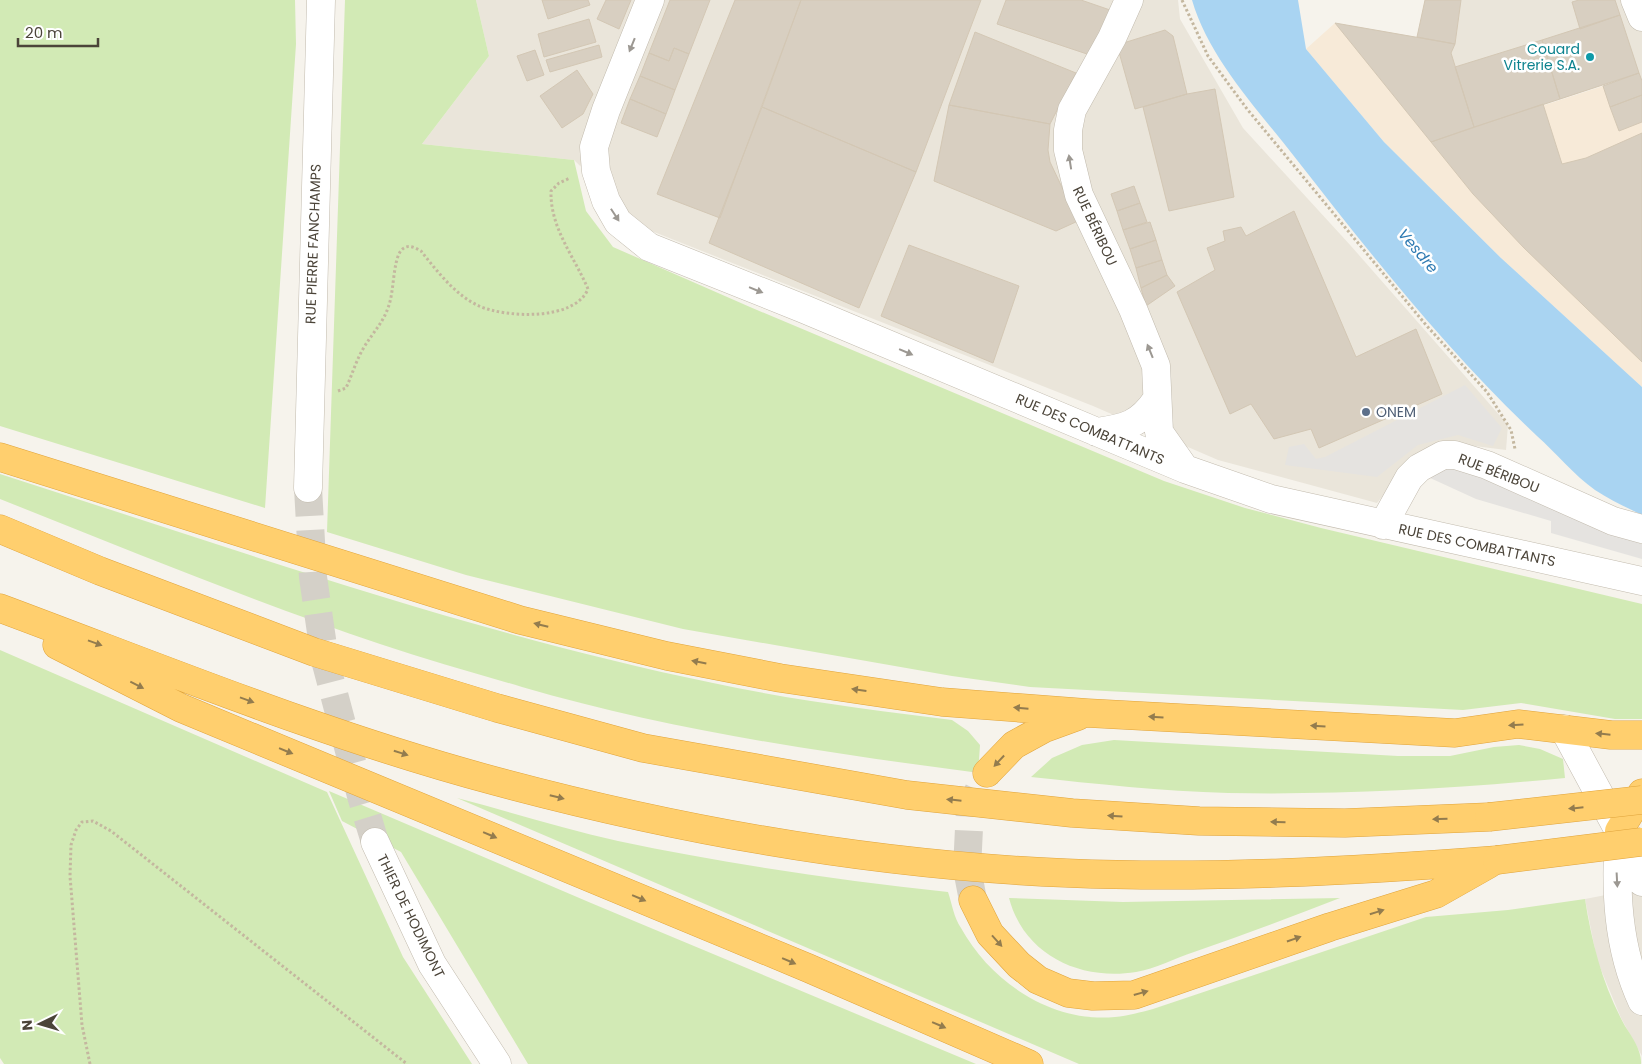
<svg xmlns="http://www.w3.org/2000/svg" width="1642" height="1064" viewBox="0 0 1642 1064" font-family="Poppins,sans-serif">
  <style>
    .residential { fill: #eae5da }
    .commercial { fill: #f7ead8 }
    .green { fill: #d2eab5 }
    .parking { fill: #e5e3e0 }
    .water { fill: #a9d4f2 }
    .building { fill: #d8cfc1; stroke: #d3c7b4 }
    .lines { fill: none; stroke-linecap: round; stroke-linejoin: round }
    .minor-tunnel { stroke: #d4d0c8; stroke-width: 28; stroke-dasharray: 28 14; stroke-linecap: butt }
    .highway-tunnel { stroke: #d4d0c8; stroke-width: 28; stroke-dasharray: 28 14; stroke-linecap: butt }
    .minor-casing { stroke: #c2bbae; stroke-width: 29 }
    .highway-casing { stroke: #e0a43c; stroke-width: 29 }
    .path { stroke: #c4b79f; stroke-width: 3; stroke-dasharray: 2.5 2.5; stroke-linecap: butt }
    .minor { stroke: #fff; stroke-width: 28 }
    .highway { stroke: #ffcf6e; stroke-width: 28 }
    .highway-bridge-casing { stroke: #e0a43c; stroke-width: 29; stroke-linecap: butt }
    .highway-bridge { stroke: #ffcf6e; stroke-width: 28 }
    .oneway { fill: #9c9892 }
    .oneway2 { fill: #937c4e }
    .culture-dot { fill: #0f9aa8; stroke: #fff; stroke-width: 2 }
    .service-dot { fill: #5c6f8a; stroke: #fff; stroke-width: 2 }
    .labels { text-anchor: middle; stroke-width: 5; stroke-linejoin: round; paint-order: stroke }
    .culture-label { font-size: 14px; fill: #0d838f; stroke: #fff; text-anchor: end }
    .street-label { font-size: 14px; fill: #4b4439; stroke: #fff }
    .service-label { font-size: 14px; fill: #4e5e75; stroke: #fff; text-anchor: start }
    .water-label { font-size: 15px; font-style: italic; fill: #2e7ab2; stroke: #fff }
  </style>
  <rect width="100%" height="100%" fill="#f6f3ec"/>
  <path class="residential" d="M476,0H1178L1180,19L1243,128L1351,246L1508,425L1506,450L1459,444L1413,458L1377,503L1218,460L1093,406L644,228L574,160L422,144L489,56Z
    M1425,0H1642V122L1619,131L1603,86L1639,73L1431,142L1335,23L1417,37Z
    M1642,888V1056L1621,1018L1597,960L1585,899Z"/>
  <path class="commercial" d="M1335,23L1431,142L1603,86L1619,131L1642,122V387L1501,258L1384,142L1306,49Z"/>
  <path class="green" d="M0,0H295L296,44L265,508L0,426Z
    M345,0H476L489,56L422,144L574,160L586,211L613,247L750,307L1164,481L1245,508L1321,528L1642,604V719H1615L1521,703L1463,710L1030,687L952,676L683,629L466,575L327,532Z
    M0,474C235,549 470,633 713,683C792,700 872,710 952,720L968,731L980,745L979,760L972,772C820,752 669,730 522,687C475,673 427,660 380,644C252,601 126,549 0,499Z
    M0,650L327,792L403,957L472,1064H4L0,1058Z
    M1114,740L1398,756H1450L1494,747L1519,745L1540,749L1563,759L1565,778C1453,789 1341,795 1228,793C1162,791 1096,784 1031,777L1052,758L1082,745Z
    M329,791L591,903L976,1064H528L401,852L342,821Z
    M457,798C511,812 564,829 618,841C727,864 837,880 948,892C952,904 954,918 961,928C991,982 1051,1023 1115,1017C1128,1016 1141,1012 1153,1009L1426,917L1508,910L1585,899C1592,944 1603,986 1625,1026C1632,1037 1642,1051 1641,1064H1079Z
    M1009,898L1123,902L1340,898C1291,917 1243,935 1194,952C1175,958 1155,969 1136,972C1080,981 1024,955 1009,898Z"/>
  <path class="parking" d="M1465,385L1502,428L1493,446L1458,435L1418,445L1377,477L1285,465L1289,447L1304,444L1316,459L1325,457Z
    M1452,465L1642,544V559L1551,533V521L1476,499L1428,477Z"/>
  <path class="water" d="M1192,0H1298L1306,49L1384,142L1501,258L1642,387V515C1626,507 1610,500 1595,490C1574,475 1556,453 1537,436C1448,352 1372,256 1297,160C1260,112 1209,59 1192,0Z"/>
  <path class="building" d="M542,0H588L590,5L548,19Z
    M606,0H631L619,29L597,19Z
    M670,0H710L689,54L674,48L669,61L649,53Z
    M735,0H801L720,218L657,194Z
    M801,0H981L916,172L762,107Z
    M1006,0H1081L1113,11L1090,55L997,24Z
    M1425,0H1461L1455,44L1417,37Z
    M1579,0H1615L1620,15L1580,29L1572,2Z
    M1620,15L1639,73L1560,99L1542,40Z
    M589,19L596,42L544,57L538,34Z
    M1335,23L1455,44L1451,53L1474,127L1431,142Z
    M1165,30L1173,36L1187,94L1135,109L1117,45Z
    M975,32L1076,73L1050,124L949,105Z
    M1542,40L1560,99L1474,127L1455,67Z
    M599,45L602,57L550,72L546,60Z
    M674,48L689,54L675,90L640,76L649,53L669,61Z
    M535,50L544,75L527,81L517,56Z
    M577,70L593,94L583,114L562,128L540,96Z
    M1639,73L1642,81V95L1610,107L1603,86Z
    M640,76L675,90L666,114L630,99Z
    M1215,89L1234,197L1169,211L1143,107L1187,94Z
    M1642,95V122L1619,131L1610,107Z
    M630,99L666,114L657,137L621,123Z
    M1543,104L1562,164L1586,158L1642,133V362L1524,248L1473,194L1431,142Z
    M949,105L1050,124L1048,150L1050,162L1078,221L1056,231L934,181Z
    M762,107L916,172L859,308L709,243Z
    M1134,186L1140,203L1117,211L1111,194Z
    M1140,203L1147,222L1123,230L1117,211Z
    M1294,211L1356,357L1416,329L1442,394L1319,448L1311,429L1274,439L1251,404L1230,414L1177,292L1215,270L1207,248L1225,241L1223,231L1241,227L1246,236Z
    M1150,222L1156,240L1130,249L1123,230Z
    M1156,240L1162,260L1136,268L1130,249Z
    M909,245L1019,286L993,363L881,316Z
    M1162,260L1167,275L1141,288L1136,268Z
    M1167,275L1175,286L1146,306L1141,288Z"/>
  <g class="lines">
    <path class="minor-tunnel" d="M308,488L313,577L325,660L361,796L375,842"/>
    <path class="highway-tunnel" d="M973,900L967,869L970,808L987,773"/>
    <g class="minor-casing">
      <path id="minor" d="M650,0L606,110L594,147L596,171L606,201L618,222L649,247L804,309L1185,469L1271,499L1642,581
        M1129,0L1112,38L1072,110L1068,130V150L1079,195L1133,309L1156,366L1159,432L1185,469
        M1635,0L1642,17
        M1096,432C1125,428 1140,425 1157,399
        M308,488L321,0
        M1383,525L1409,478L1419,468L1443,455H1455L1487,465L1613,521L1642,529
        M1564,729L1619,831L1642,882
        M1619,831C1615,889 1617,947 1642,1001
        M375,842L432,964L497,1064"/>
    </g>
    <g class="highway-casing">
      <path id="highway" d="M0,457L520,620L667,656L780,678L942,702L1087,713L1455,733L1518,724L1611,735H1642
        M0,529L100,571L314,652L497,708L643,748L907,795L1072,813L1199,821L1345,823L1489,817
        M0,608C164,669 326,736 495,781C681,831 873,865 1066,873C1209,879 1354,871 1497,860
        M57,645L181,708L808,968L1029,1064
        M987,773L1014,745L1045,728L1078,716
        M1619,831L1642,793
        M973,900L990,934L1019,965L1038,980L1068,993L1093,996L1134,995L1330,927L1436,894L1489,864"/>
    </g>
    <path class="path" d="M1182,0L1208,56L1247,109L1426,325L1487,392L1511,430L1515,449
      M338,391L346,388C352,375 356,361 363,349C372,333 383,324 389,305C394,290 393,264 400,252C406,243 414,247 421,251C437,271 455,295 479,306C506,318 575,321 588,289C574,256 550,228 551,191L559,183L570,178
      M90,1064L82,1025L70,876L71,845L76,830L82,822L93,821L111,831L407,1064"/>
    <use href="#minor" class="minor"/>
    <use href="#highway" class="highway"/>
    <g class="highway-bridge-casing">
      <path id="highway-bridge" d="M1489,817L1642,800
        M1497,860L1642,842"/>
    </g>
    <use href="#highway-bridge" class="highway-bridge"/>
  </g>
  <defs><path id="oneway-solid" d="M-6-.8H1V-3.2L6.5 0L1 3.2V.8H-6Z" transform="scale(1.25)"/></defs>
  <g class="oneway">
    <use href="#oneway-solid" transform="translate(632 45) rotate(112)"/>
    <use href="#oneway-solid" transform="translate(1070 162) rotate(-99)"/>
    <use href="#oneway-solid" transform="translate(615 215) rotate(57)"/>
    <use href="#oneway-solid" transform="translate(756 290) rotate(22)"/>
    <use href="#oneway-solid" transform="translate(1150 351) rotate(-112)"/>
    <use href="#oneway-solid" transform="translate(906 352) rotate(23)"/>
    <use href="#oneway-solid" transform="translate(1617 880) rotate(87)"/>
  </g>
  <g class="oneway2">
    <use href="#oneway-solid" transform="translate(541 625) rotate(-166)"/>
    <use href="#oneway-solid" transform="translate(95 643) rotate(20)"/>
    <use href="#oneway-solid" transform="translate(699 662) rotate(-169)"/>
    <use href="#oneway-solid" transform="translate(137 685) rotate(27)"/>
    <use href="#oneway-solid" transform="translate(859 690) rotate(-172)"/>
    <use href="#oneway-solid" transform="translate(247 700) rotate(20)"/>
    <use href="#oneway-solid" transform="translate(1021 708) rotate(-175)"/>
    <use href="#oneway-solid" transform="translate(1156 717) rotate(-177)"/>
    <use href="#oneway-solid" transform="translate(1516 725) rotate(176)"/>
    <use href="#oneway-solid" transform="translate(1318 726) rotate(-177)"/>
    <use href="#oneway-solid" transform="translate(1603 734) rotate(-174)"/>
    <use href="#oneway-solid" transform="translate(286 751) rotate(22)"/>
    <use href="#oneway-solid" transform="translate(401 753) rotate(17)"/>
    <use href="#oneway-solid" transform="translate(999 761) rotate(133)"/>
    <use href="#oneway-solid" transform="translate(557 797) rotate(14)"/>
    <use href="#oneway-solid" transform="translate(954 800) rotate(-174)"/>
    <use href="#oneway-solid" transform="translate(1576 808) rotate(174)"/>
    <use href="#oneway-solid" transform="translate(1115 816) rotate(-176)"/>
    <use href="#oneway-solid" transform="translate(1440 819) rotate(178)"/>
    <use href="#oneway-solid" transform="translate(1278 822) rotate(-179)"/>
    <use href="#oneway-solid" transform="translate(490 835) rotate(23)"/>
    <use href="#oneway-solid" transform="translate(639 898) rotate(23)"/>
    <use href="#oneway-solid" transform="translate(1377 912) rotate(-17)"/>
    <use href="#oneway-solid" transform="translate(1294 939) rotate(-19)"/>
    <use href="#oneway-solid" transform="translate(997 941) rotate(48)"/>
    <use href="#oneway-solid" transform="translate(789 961) rotate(23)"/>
    <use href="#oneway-solid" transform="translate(1141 993) rotate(-16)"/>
    <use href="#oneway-solid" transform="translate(939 1025) rotate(23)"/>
  </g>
  <circle class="culture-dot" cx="1590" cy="57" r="5"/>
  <circle class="service-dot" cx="1366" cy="412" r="5"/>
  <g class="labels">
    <g class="culture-label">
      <text x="1580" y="54">Couard<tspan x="1580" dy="16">Vitrerie S.A.</tspan></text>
    </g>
    <g class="street-label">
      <text transform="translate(1095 226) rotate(65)" y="5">RUE BÉRIBOU</text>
      <text transform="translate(313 244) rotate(-88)" y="5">RUE PIERRE FANCHAMPS</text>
      <text transform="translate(1090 429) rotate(23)" y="5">RUE DES COMBATTANTS</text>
      <text transform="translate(1499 473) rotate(21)" y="5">RUE BÉRIBOU</text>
      <text transform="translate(1477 545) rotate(12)" y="5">RUE DES COMBATTANTS</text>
      <text transform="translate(411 916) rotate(64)" y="5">THIER DE HODIMONT</text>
    </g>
    <g class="service-label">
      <text x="1376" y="417">ONEM</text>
    </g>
    <g class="water-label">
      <text transform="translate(1418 251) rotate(50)" y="5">Vesdre</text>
    </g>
  </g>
  <g transform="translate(40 1024) rotate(265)" stroke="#ffffff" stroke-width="4" paint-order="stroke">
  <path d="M0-4L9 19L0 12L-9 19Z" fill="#4b4439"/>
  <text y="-8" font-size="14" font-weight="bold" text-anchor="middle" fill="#4b4439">N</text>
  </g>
  <path d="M18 38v8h80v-8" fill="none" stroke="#4b4439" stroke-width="2.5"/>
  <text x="25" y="38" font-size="15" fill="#4b4439" stroke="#ffffff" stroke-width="4" paint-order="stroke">20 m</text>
</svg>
